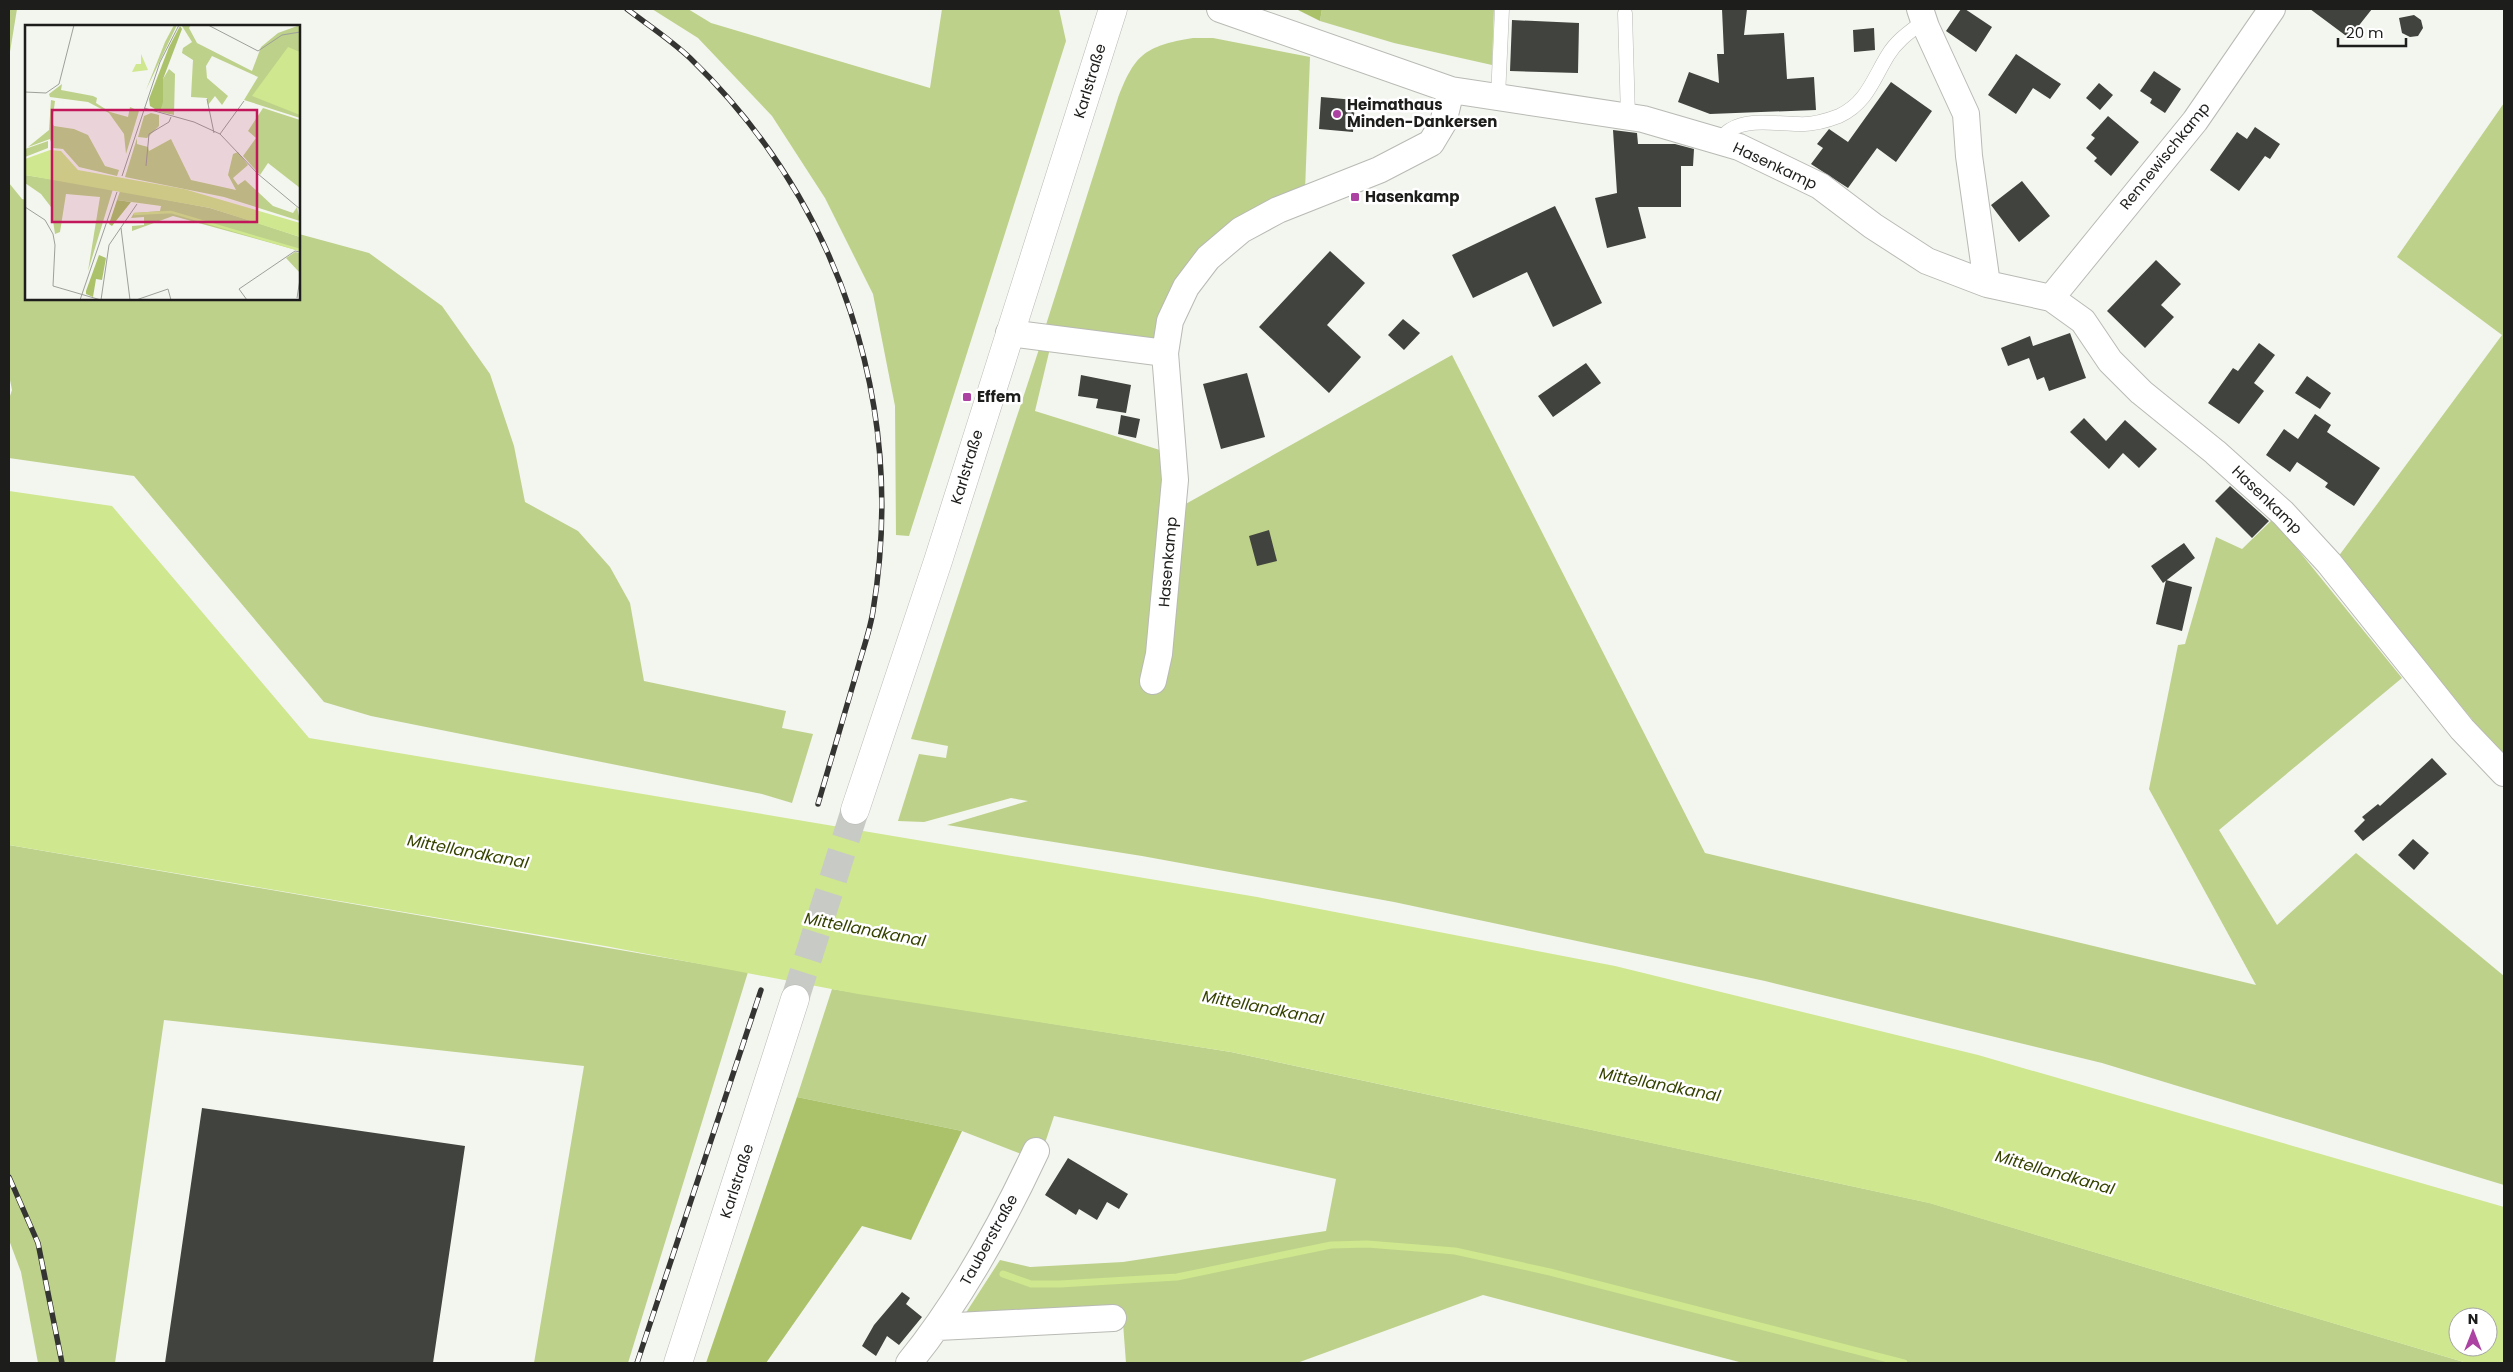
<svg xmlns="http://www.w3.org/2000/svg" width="2513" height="1372" viewBox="0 0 2513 1372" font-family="Poppins,sans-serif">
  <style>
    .green { fill: #bdd18a }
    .forest { fill: #abc26b }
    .water { fill: #cfe78e; fill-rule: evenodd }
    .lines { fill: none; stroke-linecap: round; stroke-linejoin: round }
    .stream { stroke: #cfe78e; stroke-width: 7 }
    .building { fill: #41433e }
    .tertiary-tunnel { stroke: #c8cac5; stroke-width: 28; stroke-dasharray: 28 14; stroke-linecap: butt }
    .service-casing { stroke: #b8bab4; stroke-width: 15 }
    .minor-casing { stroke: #b8bab4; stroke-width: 28 }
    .tertiary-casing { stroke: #b8bab4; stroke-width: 29 }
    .service { stroke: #fff; stroke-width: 14 }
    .minor { stroke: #fff; stroke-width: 26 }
    .tertiary { stroke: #fff; stroke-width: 28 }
    .rail-casing { stroke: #343532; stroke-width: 5.5 }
    .rail { stroke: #fff; stroke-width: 4; stroke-dasharray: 11; stroke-linecap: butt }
    .poi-dot { fill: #ac42a2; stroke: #fff; stroke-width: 2 }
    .labels { text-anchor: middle; stroke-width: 5; stroke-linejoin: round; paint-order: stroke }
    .street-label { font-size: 15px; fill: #1d1e1b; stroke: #fff }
    .poi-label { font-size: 15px; font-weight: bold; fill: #1d1e1b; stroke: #fff; text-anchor: start }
    .water-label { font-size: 16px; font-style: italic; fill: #364300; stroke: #fff }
    .inset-river { fill: none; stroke: #cfe78e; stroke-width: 2.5 }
    .inset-road { fill: none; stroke: #9d9f9a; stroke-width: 1 }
    .view { fill: #c2185b; fill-opacity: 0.15; stroke: #c2185b; stroke-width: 2.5 }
    .inset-edge { fill: none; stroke: #1d1e1b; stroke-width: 2.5 }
  </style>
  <rect width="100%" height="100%" fill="#f3f5ef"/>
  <path class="green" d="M9,9H17L9,58Z
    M652,9H688L711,23L930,88L942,9H1059L1066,41L909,536L896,535L895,406L873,294L825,198L772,116L698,38Z
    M1322,9H1494L1492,65L1394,43L1320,21Z
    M1193,38H1213L1310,57L1305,191L1241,222L1160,340L1045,328L1117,101C1134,55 1144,46 1193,38Z
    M2504,103V758L2338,557L2502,335L2397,257Z
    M9,183L22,199L26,200V299H299V234L369,253L442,306L490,374L514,446L525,502L578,531L610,567L630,603L644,681L786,711L782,728L813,734L792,803L762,794L371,716L324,702L134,476L9,458V399L12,390L9,375Z
    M1041,343L1051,344L1035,411L1179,456L1182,506L1452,355L1705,853L2256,985L2149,789L2178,645L2185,644L2216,537L2242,549L2273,519L2402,678L2219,830L2277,925L2356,853L2504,976V1185L2102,1063L1765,981L1394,902L1142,856L947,825L1028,801L1011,798L924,822L898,821L919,754L946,758L948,746L911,739Z
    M9,845L748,972L628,1363H534L584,1066L164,1020L115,1363H38L21,1272L9,1240Z
    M832,989L1231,1052L1930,1203L2467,1363H1743L1483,1295L1297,1363H1126L1123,1323L960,1322L1000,1260L1030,1267L1123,1262L1326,1231L1336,1179L1054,1116L1039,1161L962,1131L797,1097Z"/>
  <path class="forest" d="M1296,9H1322L1320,21Z
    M797,1097L962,1131L911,1240L862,1226L766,1363H706Z"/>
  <path class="water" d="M9,491L112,506L309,738L1257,897L1615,966L1978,1055L2504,1207V1363H2467L1929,1203L1231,1052L858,994L605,946L9,845ZM2458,1317H2488V1347H2458Z"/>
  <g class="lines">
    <path class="stream" d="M1003,1274L1031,1284H1060L1177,1277L1331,1245L1367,1244L1455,1251L1550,1272L1904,1363"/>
  </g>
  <path class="building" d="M1722,9H1747L1744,35L1784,33L1787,79L1814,77L1816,110L1710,114L1678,102L1689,72L1719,83L1717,54H1724Z
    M1961,9H1965L1992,27L1976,52L1946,31Z
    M2310,9H2372L2349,38Z
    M2414,15L2421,20L2423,28L2418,36L2410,37L2402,33L2399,18Z
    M1512,20L1579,23L1578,73L1510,71Z
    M1874,28L1875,50L1854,52L1853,30Z
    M2016,54L2061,84L2050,99L2033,88L2016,114L1988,95Z
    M2154,71L2181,89L2165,113L2150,103L2152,99L2140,91Z
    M1891,82L1932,111L1896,162L1877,148L1848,188L1811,164L1823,148L1817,144L1829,129L1848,142Z
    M2099,83L2113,95L2100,110L2086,98Z
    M1321,97L1355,100L1353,132L1319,129Z
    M2108,116L2139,142L2111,176L2094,161L2097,158L2086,148L2095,138L2091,135Z
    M2255,127L2280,144L2270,159L2265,156L2239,191L2210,170L2237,132L2247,139Z
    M1613,130L1637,133L1638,144H1675L1694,149L1693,166H1681V207H1638L1646,238L1607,248L1595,198L1617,193Z
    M2022,181L2050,216L2019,242L1991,205Z
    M1555,206L1602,303L1553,327L1527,272L1473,298L1452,255Z
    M1330,251L1365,283L1327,325L1361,357L1329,393L1259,327Z
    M2156,260L2181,284L2161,305L2174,317L2145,348L2107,311Z
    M1403,319L1420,333L1404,350L1388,335Z
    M2070,333L2086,378L2049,391L2044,377L2037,380L2029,358L2008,366L2001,348L2030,336L2033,346Z
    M2259,343L2275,355L2254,383L2264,391L2239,424L2208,403L2233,368L2238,371Z
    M1586,363L1601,383L1553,417L1538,396Z
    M1247,373L1265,437L1221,449L1203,384Z
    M1081,375L1131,385L1126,413L1096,408L1098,399L1078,396Z
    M2307,376L2331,393L2320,409L2295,393Z
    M2315,414L2331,425L2327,432L2380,468L2354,506L2325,487L2328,483L2297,462L2290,472L2266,455L2284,429L2298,439Z
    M1121,415L1140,419L1136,438L1118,434Z
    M2084,418L2106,441L2125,420L2157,449L2139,468L2123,453L2109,469L2070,432Z
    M2230,486L2269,521L2252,538L2215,501Z
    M1269,530L1277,561L1257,566L1249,536Z
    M2184,543L2195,558L2163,583L2151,566Z
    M2166,580L2192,587L2182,631L2156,624Z
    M2432,758L2447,774L2363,841L2354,831L2365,820L2362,817L2378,804L2380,806Z
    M2413,839L2429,853L2414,870L2398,855Z
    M202,1108L465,1146L433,1363H165Z
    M1068,1158L1128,1194L1119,1209L1107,1202L1097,1220L1079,1209L1076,1215L1045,1195Z
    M902,1292L910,1298L906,1304L922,1317L899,1345L887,1336L876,1356L862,1346L874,1325Z"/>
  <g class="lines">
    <path class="tertiary-tunnel" d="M795,999L855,810"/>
    <g class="service-casing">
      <path id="service" d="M1625,13L1628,117
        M1498,97L1502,9
        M1719,141C1723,138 1726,132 1730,130C1749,118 1777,124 1798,124C1812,125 1826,121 1839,116C1867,103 1873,79 1888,55C1897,40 1911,31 1924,21"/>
    </g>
    <g class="minor-casing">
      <path id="minor" d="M1220,9L1451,90L1643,119L1739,147L1820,186L1873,226L1927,261L1987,284L2051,298L2083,321L2110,361L2141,392L2215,452L2283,513L2329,563L2462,729L2504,773
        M1920,9L1926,27L1966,114L1969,156L1987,284
        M2051,298L2195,121L2272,9
        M1009,333L1165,353
        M1153,681L1159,654L1175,480L1165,353L1170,321L1186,287L1208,258L1241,230L1278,210L1379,170L1431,143L1443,123L1451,90
        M938,1327L1113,1318
        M909,1363C961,1299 1001,1226 1036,1151"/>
    </g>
    <g class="tertiary-casing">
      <path id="tertiary" d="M855,810L938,561L1113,9
        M678,1363L795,999"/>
    </g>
    <use href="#service" class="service"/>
    <use href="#minor" class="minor"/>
    <use href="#tertiary" class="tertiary"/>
    <g class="rail-casing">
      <path id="rail" d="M627,9C648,25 671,40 690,58C840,203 907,405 873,611C870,631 862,652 857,671C844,716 831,760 818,804
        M9,1177L38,1243L62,1363
        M637,1363L761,990"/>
    </g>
    <use href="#rail" class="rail"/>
  </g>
  <g class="poi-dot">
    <circle cx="1337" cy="114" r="5"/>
    <rect x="1350" y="192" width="10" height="10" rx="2.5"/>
    <rect x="962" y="392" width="10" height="10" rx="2.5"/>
  </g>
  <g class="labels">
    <g class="street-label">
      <text transform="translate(1090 81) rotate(-73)" y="5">Karlstraße</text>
      <text transform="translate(2165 156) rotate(-51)" y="5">Rennewischkamp</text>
      <text transform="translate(1775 166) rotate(25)" y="5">Hasenkamp</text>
      <text transform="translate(967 467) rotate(-73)" y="5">Karlstraße</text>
      <text transform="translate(2267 500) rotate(44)" y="5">Hasenkamp</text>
      <text transform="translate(1168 562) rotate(-85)" y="5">Hasenkamp</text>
      <text transform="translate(737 1181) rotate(-72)" y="5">Karlstraße</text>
      <text transform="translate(989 1240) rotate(-61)" y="5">Tauberstraße</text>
    </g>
    <g class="poi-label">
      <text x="1347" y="110">Heimathaus<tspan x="1347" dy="17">Minden-Dankersen</tspan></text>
      <text x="1365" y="202">Hasenkamp</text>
      <text x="977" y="402">Effem</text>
    </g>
    <g class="water-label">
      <text transform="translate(468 851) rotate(11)" y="6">Mittellandkanal</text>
      <text transform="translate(865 929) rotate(11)" y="6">Mittellandkanal</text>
      <text transform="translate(1263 1007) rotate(11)" y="6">Mittellandkanal</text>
      <text transform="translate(1660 1084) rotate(11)" y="6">Mittellandkanal</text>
      <text transform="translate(2055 1172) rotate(16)" y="6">Mittellandkanal</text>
    </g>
  </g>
  <g transform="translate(25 25)">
    <rect width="275" height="275" fill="#f3f5ef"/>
    <path d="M149,0H152L121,65L140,17ZM166,0L164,3L172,18L227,46L236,22L253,8L275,0V93L219,75L233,52L187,31L181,41L182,53L203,71L197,80L190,71L183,80L182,73L166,72L168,35L157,28L158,23L167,17L157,1ZM144,44L150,49L149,90L135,87L138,54ZM37,59L36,65L68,71L72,73L71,78L85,87L103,92L105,82L114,86L101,129L99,109L84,88L63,77L25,72L24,69ZM26,75L30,76L27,98L29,101L49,104L63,110L80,141L94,145L92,151L54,142L38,124L28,123L25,114L3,122L24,105ZM238,83L275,95V163L243,138L235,150L218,131L231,113L223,106ZM126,88L134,90V101L122,113L113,112L119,91ZM112,113V119L123,122L124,126L146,114L166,155L211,165L203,150L208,129L213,127L223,140L208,153L213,160L220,155L248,181L268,188L272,182L275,196L199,172L100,152ZM23,116V123L0,132V124ZM0,150L88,164L63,246L75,172L41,169L35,207L30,209L26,182L16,169L0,158ZM95,166L185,183L227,196L275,212V226L148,191L107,206V201L119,200V192L106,193L109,188L135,186L136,181L92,175ZM270,227L275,228V248L261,233Z" fill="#bdd18a"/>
    <path d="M155,1L157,4L138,54V77L135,87L125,81L124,74L144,22ZM92,175L106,177L87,201L84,199ZM74,230L81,233L77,255L71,254L68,272L61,269V266Z" fill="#abc26b"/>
    <path d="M263,22L275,27V90L227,71ZM116,29L123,45L107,47L111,39H116ZM25,125L36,126L53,145L159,164L275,198V212L185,183L0,150V134Z" fill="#cfe78e"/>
    <path class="inset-river" d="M109,189L146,187L275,225"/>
    <path class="inset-road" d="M183,0L233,26L257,10L275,7M0,67L21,68L34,59L49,0M182,74L189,108M119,83L169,97L195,109L233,149L275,184M195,109L219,76M121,141L124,109L144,97L146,92M97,151L135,37L154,0M0,182L20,195L28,209L30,220L28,261L76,275M96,203L105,275M272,273L275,254M55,275L92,167M76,275L84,220L112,179M111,275L143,264L146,275M222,275L214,264L270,226L275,227"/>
    <path class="view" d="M27,85H232V197H27Z"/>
    <rect width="275" height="275" class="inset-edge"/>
  </g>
  <rect width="2513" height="1372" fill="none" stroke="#1d1e1b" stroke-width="20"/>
  <g transform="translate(2473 1332)"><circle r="24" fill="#ffffff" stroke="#a5a5a4"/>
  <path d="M0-4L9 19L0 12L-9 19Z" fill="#ac42a2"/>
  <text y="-8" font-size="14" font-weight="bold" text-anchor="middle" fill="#1d1e1b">N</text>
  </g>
  <path d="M2338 38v8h68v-8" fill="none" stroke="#1d1e1b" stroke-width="2.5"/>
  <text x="2346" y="38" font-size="15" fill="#1d1e1b" stroke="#ffffff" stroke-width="4" paint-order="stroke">20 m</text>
</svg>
